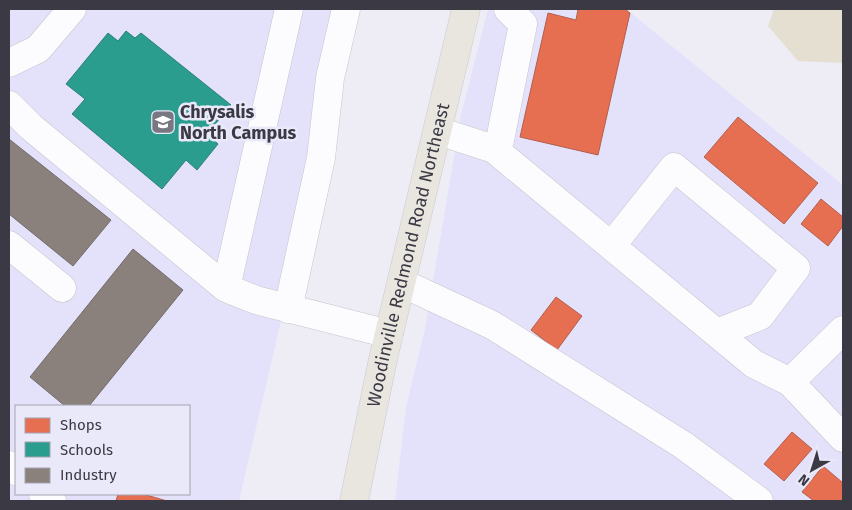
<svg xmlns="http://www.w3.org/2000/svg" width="852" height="510" viewBox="0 0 852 510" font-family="'Fira Sans',sans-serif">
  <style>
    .built { fill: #e4e2fa; fill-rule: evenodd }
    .green { fill: #e5dfd2 }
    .shops { fill: #e76f51; stroke: #b35f4d }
    .schools { fill: #2a9d8f; stroke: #2f7f78 }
    .industry { fill: #8a817c; stroke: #726b6b }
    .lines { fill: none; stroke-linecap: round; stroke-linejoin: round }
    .minor-casing { stroke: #c4c3cc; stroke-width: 29 }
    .major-casing { stroke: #cac9cf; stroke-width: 29 }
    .minor { stroke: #fcfcfe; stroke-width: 28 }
    .major { stroke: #e9e6df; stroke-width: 28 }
    .labels { text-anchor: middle; stroke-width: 5; stroke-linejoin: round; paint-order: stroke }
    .poi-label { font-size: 18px; font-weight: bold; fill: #3a3944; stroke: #eae9fa; text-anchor: start }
    .street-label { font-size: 18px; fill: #3a3944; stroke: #eae9fa }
  </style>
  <rect width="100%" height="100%" fill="#eeedf6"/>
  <path class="built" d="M9,9H354L239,501H9ZM16,406H189V494H16Z
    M488,9H626L843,185V501H395L406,407L425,329L461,115Z"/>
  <path class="green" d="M774,9H843V63L798,61L768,26Z"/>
  <path class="shops" d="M578,9H625L630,13L598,155L520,137L548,13L576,20Z
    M738,117L818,183L784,224L704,157Z
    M821,199L843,217V226L828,246L801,224Z
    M556,297L582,316L557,350L531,330Z
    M792,432L812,449L784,481L764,464Z
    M823,466L843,483V501H814L802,492Z
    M118,494H143L167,501H116Z"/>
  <path class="schools" d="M126,31L135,38L141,33L231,105L207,134L218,144L197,170L186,160L162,189L72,114L85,99L66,84L108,33L118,41Z"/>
  <path class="industry" d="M9,139L111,220L73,266L9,214Z
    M133,249L183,290L89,406H65L30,377Z"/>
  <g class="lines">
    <g class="minor-casing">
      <path id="minor" d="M9,63L38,49L72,9
        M9,105L31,127L226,288L256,300L389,334
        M438,131L494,149L754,364L790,382L843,438
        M494,149L500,140L523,24L508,9
        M9,245L62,288
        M612,245L674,167L796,268L760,316L717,333
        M402,283L492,325L683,445L759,501
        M226,288L289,9
        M288,309L321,158L330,78L346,9
        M790,382L843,330
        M9,465L16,471
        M43,494L52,501"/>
    </g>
    <g class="major-casing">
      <g id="major">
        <path id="s1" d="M354,501L383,359L466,9"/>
      </g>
    </g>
    <use href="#minor" class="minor"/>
    <use href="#major" class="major"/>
  </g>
  <defs>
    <g id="school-square" transform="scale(1.25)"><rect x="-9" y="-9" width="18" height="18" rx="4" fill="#797882" stroke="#eae9fa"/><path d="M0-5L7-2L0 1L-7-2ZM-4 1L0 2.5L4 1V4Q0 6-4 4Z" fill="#fff"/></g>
  </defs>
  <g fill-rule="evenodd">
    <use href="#school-square" x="163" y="122"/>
  </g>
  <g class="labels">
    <g class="poi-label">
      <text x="180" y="118">Chrysalis<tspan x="180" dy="21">North Campus</tspan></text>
    </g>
    <g class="street-label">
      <text dy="6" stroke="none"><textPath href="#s1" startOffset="252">Woodinville Redmond Road Northeast</textPath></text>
    </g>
  </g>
  <rect width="852" height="510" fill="none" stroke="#3a3944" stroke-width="20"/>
  <rect x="15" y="405" width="175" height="90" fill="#eae9fa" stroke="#a4a3b1"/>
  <rect x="25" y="418" width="25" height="15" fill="#e76f51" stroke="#a4a3b1"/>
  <text x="60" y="430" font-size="15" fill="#3a3944">Shops</text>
  <rect x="25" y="442" width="25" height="15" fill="#2a9d8f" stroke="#a4a3b1"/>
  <text x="60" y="455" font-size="15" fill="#3a3944">Schools</text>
  <rect x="25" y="468" width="25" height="15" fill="#8a817c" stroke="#a4a3b1"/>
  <text x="60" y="480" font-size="15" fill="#3a3944">Industry</text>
  <g transform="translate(812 470) rotate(219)" stroke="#eae9fa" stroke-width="4" paint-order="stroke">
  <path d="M0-4L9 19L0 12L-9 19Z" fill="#3a3944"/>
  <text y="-8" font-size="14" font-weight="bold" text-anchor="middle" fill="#3a3944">N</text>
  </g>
</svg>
